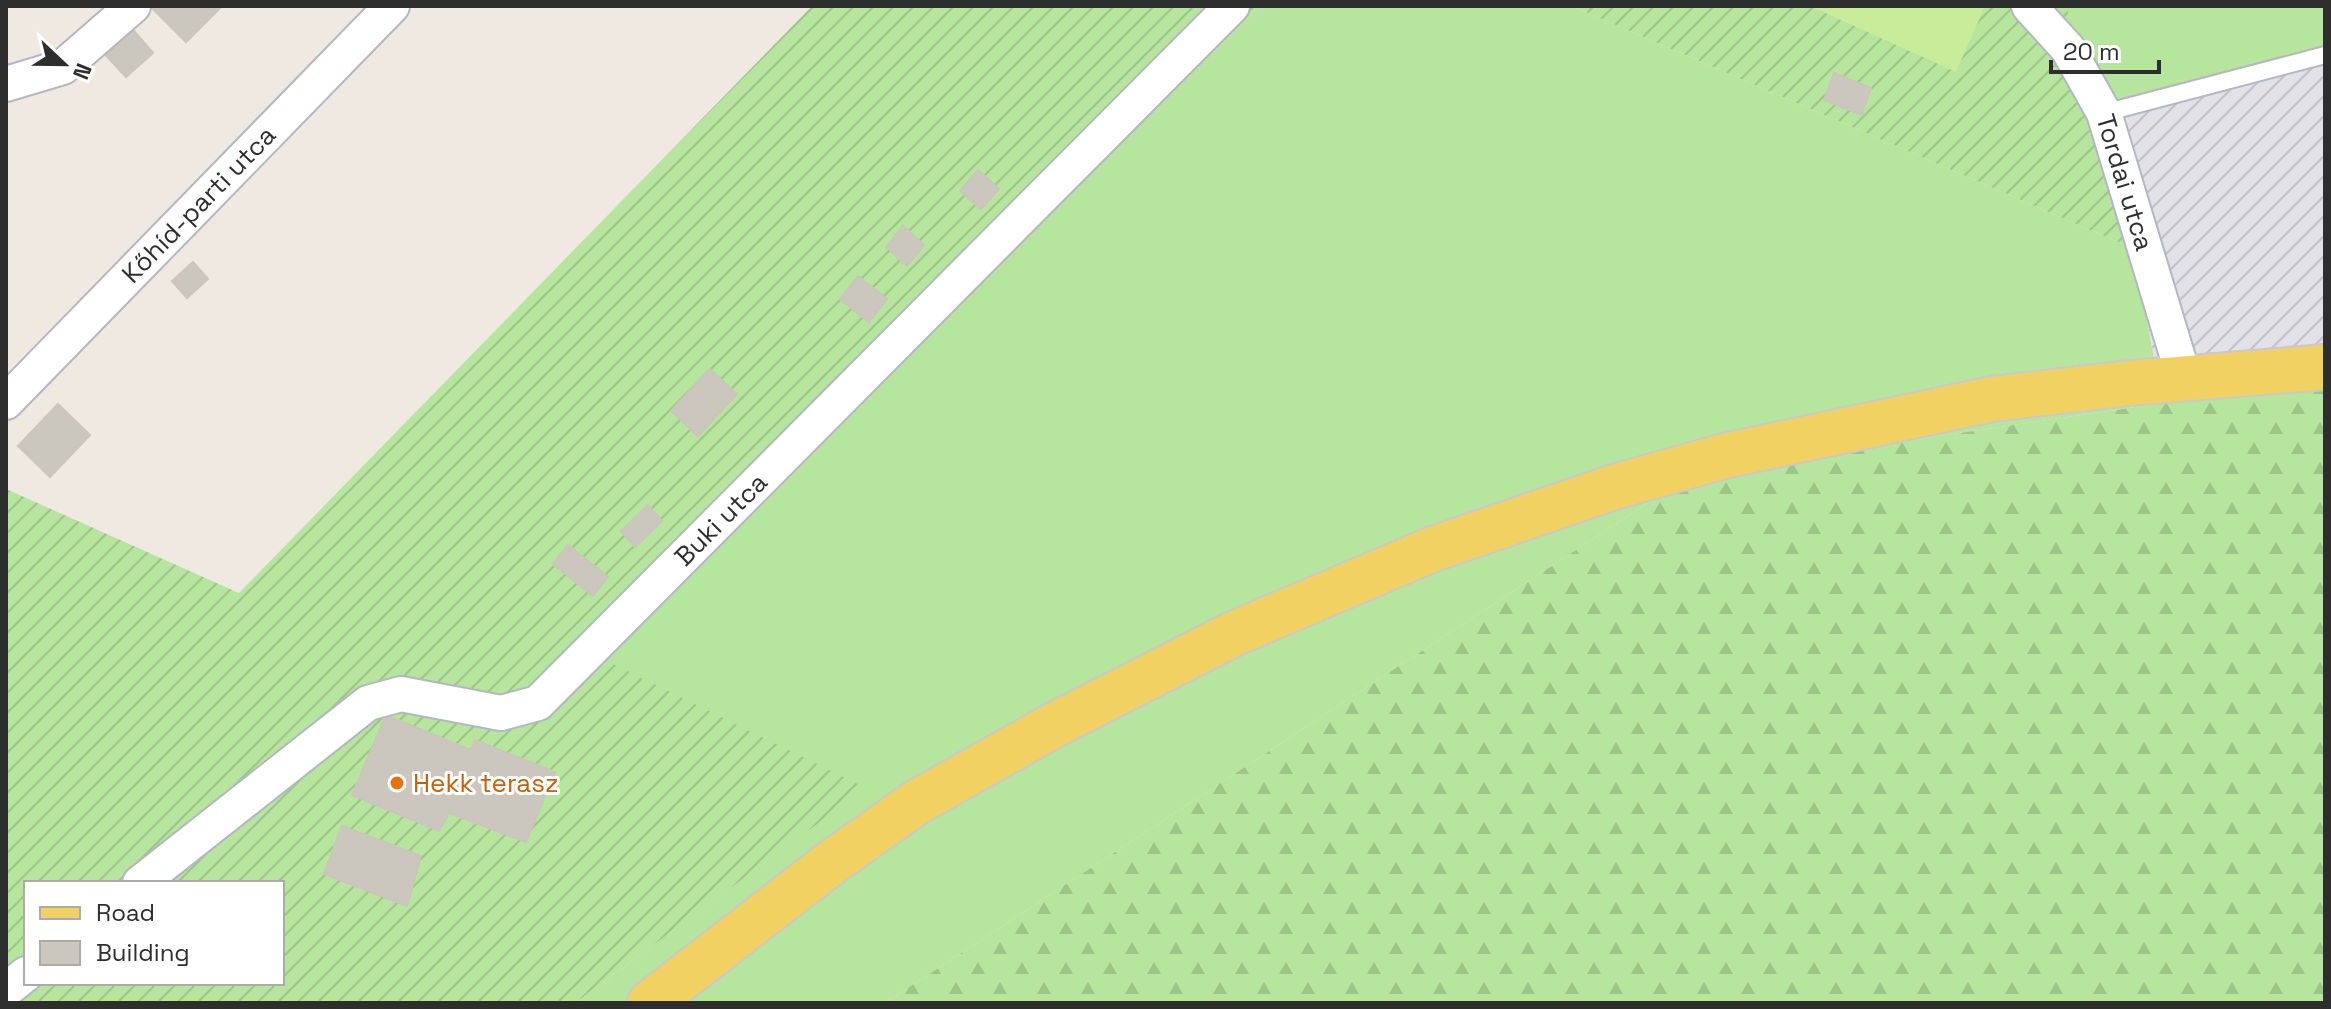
<svg xmlns="http://www.w3.org/2000/svg" width="2331" height="1009" viewBox="0 0 2331 1009" font-family="'Space Grotesk',sans-serif">
  <style>
    .industrial { fill: url(#industrial-furrows) }
    .grass { fill: #b6e59e }
    .forest { fill: url(#forest-firs) }
    .garden { fill: url(#garden-furrows); fill-rule: evenodd }
    .pitch { fill: #c9ec9a }
    .building { fill: #cbc7bf; stroke: #cbc5ba; stroke-width: 2 }
    .lines { fill: none; stroke-linecap: round; stroke-linejoin: round }
    .service-casing { stroke: #b4b7c1; stroke-width: 20 }
    .minor-casing { stroke: #b4b7c1; stroke-width: 38 }
    .primary-casing { stroke: #c9c9c9; stroke-width: 48 }
    .service { stroke: #fff; stroke-width: 16 }
    .minor { stroke: #fff; stroke-width: 34 }
    .primary { stroke: #f2d163; stroke-width: 44 }
    .food-dot { fill: #e8710a; stroke: #fff; stroke-width: 3 }
    .labels { text-anchor: middle; stroke-width: 6; stroke-linejoin: round; paint-order: stroke }
    .street-label { font-size: 26px; fill: #2e2e2e; stroke: #fff }
    .food-label { font-size: 26px; fill: #c56008; stroke: #fff; text-anchor: start }
  </style>
  <defs>
    <pattern id="industrial-furrows" width="10" height="10" patternUnits="userSpaceOnUse" patternTransform="scale(2)"><rect width="10" height="10" fill="#e3e1e8"/><path d="M-1 1l2-2M0 10L10 0M9 11l2-2" fill="none" stroke="#c3c1c7"/></pattern>
    <pattern id="forest-firs" width="22" height="20" patternUnits="userSpaceOnUse" patternTransform="scale(2)"><rect width="22" height="20" fill="#b6e59e"/><path d="M5 1l3.5 6h-7zM16 11l3.5 6h-7z" fill="#9dc588"/></pattern>
    <pattern id="garden-furrows" width="10" height="10" patternUnits="userSpaceOnUse" patternTransform="scale(2)"><rect width="10" height="10" fill="#b6e59e"/><path d="M-1 1l2-2M0 10L10 0M9 11l2-2" fill="none" stroke="#9dc588"/></pattern>
  </defs>
  <rect width="100%" height="100%" fill="#efe9e1"/>
  <path class="industrial" d="M2325,54V379L2162,403L2110,111Z"/>
  <path class="grass" d="M1260,6H1572L2134,249L2162,403L1695,472L885,1003H575L865,788L598,658Z
    M2068,6H2325V54L2110,111L2068,23Z"/>
  <path class="forest" d="M2325,379V1003H885L1695,472Z"/>
  <path class="garden" d="M812,6H1260L599,657L866,788L575,1003H6V489L239,593ZM26,883H282V983H26Z
    M1572,6H2068V24L2110,111L2134,249Z"/>
  <path class="pitch" d="M1810,6H1985L1956,72Z"/>
  <path class="building" d="M154,6H219L220,8L186,42L152,8Z
    M128,24L153,53L126,77L100,49Z
    M1834,73L1871,88L1861,115L1824,100Z
    M978,170L999,189L981,209L960,191Z
    M903,226L924,245L907,266L886,247Z
    M193,262L208,279L187,298L172,281Z
    M858,276L887,299L869,322L840,299Z
    M710,369L737,394L698,436L671,411Z
    M58,404L90,435L50,477L18,446Z
    M648,505L662,521L635,547L621,531Z
    M568,545L608,577L593,596L553,564Z
    M386,715L471,750L475,740L555,772L526,842L449,813L439,831L352,795Z
    M342,826L421,856L407,906L324,874Z"/>
  <g class="lines">
    <g class="service-casing">
      <path id="service" d="M2104,113L2325,55"/>
    </g>
    <g class="minor-casing">
      <g id="minor">
        <path id="s1" d="M2029,6L2068,49L2104,113L2184,378"/>
        <path d="M6,84L63,67L133,6"/>
        <path id="s2" d="M6,402L392,6"/>
        <path id="s3" d="M140,883L368,703L401,694L501,713L538,703L1232,6"/>
        <path d="M6,990L26,974"/>
      </g>
    </g>
    <g class="primary-casing">
      <path id="primary" d="M650,1003L832,862L917,802L1056,724L1233,634L1433,549L1614,487L1724,456L1992,399L2129,383L2325,367"/>
    </g>
    <use href="#service" class="service"/>
    <use href="#minor" class="minor"/>
    <use href="#primary" class="primary"/>
  </g>
  <circle class="food-dot" cx="397" cy="783" r="8"/>
  <g class="labels">
    <g class="street-label">
      <text dy="9" stroke="none"><textPath href="#s1" startOffset="204">Tordai utca</textPath></text>
      <text dy="9" stroke="none"><textPath href="#s2" startOffset="276">Kőhíd-parti utca</textPath></text>
      <text dy="9" stroke="none"><textPath href="#s3" startOffset="724">Buki utca</textPath></text>
    </g>
    <g class="food-label">
      <text x="413" y="792">Hekk terasz</text>
    </g>
  </g>
  <rect width="2331" height="1009" fill="none" stroke="#2e2e2e" stroke-width="16"/>
  <rect x="24" y="881" width="260" height="104" fill="#ffffff" stroke="#ababab" stroke-width="2"/>
  <rect x="40" y="907" width="40" height="12" fill="#f2d163" stroke="#ababab" stroke-width="2"/>
  <text x="96" y="921" font-size="24" fill="#2e2e2e">Road</text>
  <rect x="40" y="941" width="40" height="24" fill="#cbc7bf" stroke="#ababab" stroke-width="2"/>
  <text x="96" y="961" font-size="24" fill="#2e2e2e">Building</text>
  <g transform="translate(64 64) rotate(112)" stroke="#ffffff" stroke-width="6" paint-order="stroke">
  <path d="M0-6L14 30L0 20L-14 30Z" fill="#2e2e2e"/>
  <text y="-12" font-size="22" font-weight="bold" text-anchor="middle" fill="#2e2e2e">N</text>
  </g>
  <path d="M2051 60v12h108v-12" fill="none" stroke="#2e2e2e" stroke-width="4"/>
  <text x="2063" y="60" font-size="24" fill="#2e2e2e" stroke="#ffffff" stroke-width="6" paint-order="stroke">20 m</text>
</svg>
